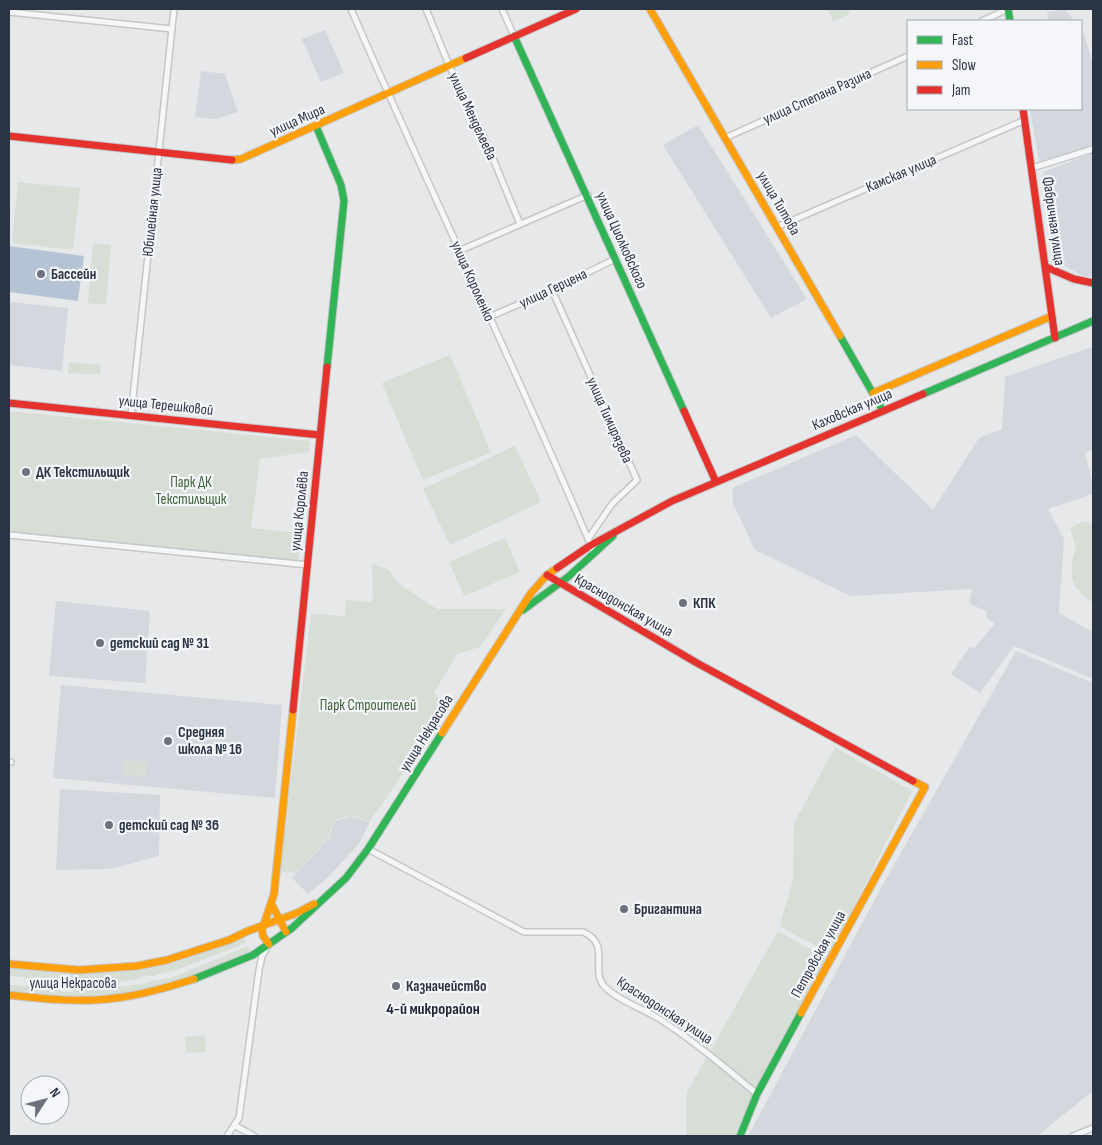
<svg xmlns="http://www.w3.org/2000/svg" width="1102" height="1145" viewBox="0 0 1102 1145" font-family="'Sofia Sans Condensed',sans-serif">
  <style>
    .built { fill: #d4d7dd }
    .green { fill: #d6ded6 }
    .water { fill: #b4c4d5 }
    .lines { fill: none; stroke-linecap: round; stroke-linejoin: round }
    .street-casing { stroke: #c4c6c8; stroke-width: 8 }
    .fast-casing { stroke: #c4c6c8; stroke-width: 9 }
    .slow-casing { stroke: #c4c6c8; stroke-width: 9 }
    .jam-casing { stroke: #c4c6c8; stroke-width: 9 }
    .street { stroke: #f5f6f7; stroke-width: 5 }
    .fast { stroke: #30b455; stroke-width: 7 }
    .slow { stroke: #ff9f0a; stroke-width: 7 }
    .jam { stroke: #e5322d; stroke-width: 7 }
    .poi-dot { fill: #6c737f; stroke: #f4f6f9; stroke-width: 2 }
    .labels { text-anchor: middle; stroke-width: 4.5; stroke-linejoin: round; paint-order: stroke }
    .street-label { font-size: 15px; fill: #2b3445; stroke: #f4f6f9 }
    .poi-label { font-size: 15px; font-weight: bold; fill: #2b3445; stroke: #f4f6f9; text-anchor: start }
    .park-label { font-size: 15px; fill: #3f6138; stroke: #f4f6f9 }
    .neighbourhood-label { font-size: 16px; font-weight: bold; fill: #1d2536; stroke: #f4f6f9 }
  </style>
  <rect width="100%" height="100%" fill="#e6e8ea"/>
  <path class="built" d="M1065,9L1074,21H1049L1047,12Z
    M325,30L344,73L321,82L302,39Z
    M1081,30L1085,36L1093,66V145L1088,148L1039,162L1030,109H1081Z
    M201,71L225,74L238,112L216,119L195,117Z
    M698,125L807,299L771,318L663,145Z
    M1093,153V277L1083,276L1068,268L1054,258L1043,172Z
    M9,302L68,308L62,371L9,365Z
    M1093,348V449L1085,452L1093,487V494L1048,509L1064,539L1059,613L1093,632V679L1014,646L980,693L951,674L970,647L974,648L995,624L986,617L987,612L969,603L972,589L851,596L755,550L733,503L732,488L856,435L933,510L979,438L1002,429L1005,377L1086,349Z
    M56,601L150,611L145,683L49,676Z
    M1016,651L1093,683V1091L1037,1136H748L882,886Z
    M61,685L282,705L275,798L53,778Z
    M60,789L160,795L159,856L110,869L56,870Z
    M351,816L370,822L358,845L327,878L308,894L292,878L329,838L334,822Z"/>
  <path class="green" d="M828,9H848L850,14L833,22Z
    M18,182L80,188L73,250L12,243Z
    M93,243L111,245L106,305L88,303Z
    M450,355L491,452L423,480L382,383Z
    M69,362L101,365L100,375L68,373Z
    M9,411L310,441L309,452L260,459L251,528L301,533L298,564L9,534Z
    M515,446L541,502L450,545L423,489Z
    M1086,521L1093,526V603C1088,599 1082,595 1078,590C1069,580 1071,559 1076,548L1070,529L1077,524Z
    M505,538L520,572L464,596L449,562Z
    M372,564L389,570L399,584L437,609H506L480,647L457,654L434,693L447,710L370,821L351,815L333,821L328,838L296,873L280,872L311,614L345,616L346,600L373,602Z
    M835,747L912,791L830,954L780,926L793,879L794,823Z
    M124,759L147,762L145,777L122,775Z
    M778,931L828,959L734,1136H686L687,1092Z
    M243,936L246,943L179,969L153,976L146,975C136,984 91,984 76,984C71,980 66,977 60,981L9,976V967C55,972 112,977 157,967C187,961 215,948 243,936Z
    M248,946L250,951C192,979 131,998 66,997C47,996 28,993 9,992V985L59,989L63,992H73L75,989L118,987L148,983L152,981L171,978Z
    M205,1035L206,1052L186,1053L185,1037Z"/>
  <path class="water" d="M9,246L84,256L78,301L9,292Z"/>
  <g class="lines">
    <g class="street-casing">
      <path id="street" d="M351,9C430,191 517,370 594,553
        M426,9L449,65L487,144L520,224
        M502,9L514,36
        M9,12L172,29
        M982,21L1008,9
        M725,138L908,56
        M1032,168L1093,149
        M777,227L1025,120
        M461,250L588,195
        M552,290L637,480L612,504L588,539
        M489,317L552,290L615,259
        M131,416L174,9
        M9,535L308,565
        M9,762H11
        M368,849L524,932H583C612,944 589,971 605,987C619,1001 644,1009 661,1020C695,1042 726,1068 757,1094
        M234,1125L254,1136
        M227,1136L239,1118L259,970L262,956L268,946
        M1073,1136L1093,1128"/>
    </g>
    <g class="fast-casing">
      <path id="fast" d="M1008,9L1010,21
        M514,36L684,411
        M316,126L341,185L344,201L327,367
        M840,336L883,411
        M923,394L1093,321
        M523,610L568,577L613,536
        M194,979L253,955L292,928L346,878L368,849L442,733
        M740,1136L757,1094L801,1013"/>
    </g>
    <g class="slow-casing">
      <path id="slow" d="M650,9L840,336
        M232,160L241,159L466,58
        M873,393L1052,316
        M442,733L531,593L547,575L557,568
        M271,903L286,932
        M269,944L263,936L262,930L274,894L293,710
        M9,964L79,970L137,966L167,960L229,940L248,931L297,913L314,904
        M9,995C44,999 81,1003 116,998C143,995 169,987 194,979
        M801,1013L925,787L913,781"/>
    </g>
    <g class="jam-casing">
      <path id="jam" d="M466,58L576,9
        M1023,109L1055,338
        M9,136L232,160
        M1046,267L1074,279L1093,283
        M9,403L320,435
        M684,411L716,482
        M557,568L591,545L672,501L923,394
        M547,575L697,663L913,781
        M293,710L327,367"/>
    </g>
    <use href="#street" class="street"/>
    <use href="#fast" class="fast"/>
    <use href="#slow" class="slow"/>
    <use href="#jam" class="jam"/>
  </g>
  <g class="poi-dot">
    <circle cx="41" cy="274" r="5"/>
    <circle cx="26" cy="472" r="5"/>
    <circle cx="683" cy="603" r="5"/>
    <circle cx="100" cy="643" r="5"/>
    <circle cx="168" cy="741" r="5"/>
    <circle cx="109" cy="825" r="5"/>
    <circle cx="624" cy="909" r="5"/>
    <circle cx="396" cy="986" r="5"/>
  </g>
  <g class="labels">
    <g class="street-label">
      <text transform="translate(817 96) rotate(-24)" y="5">улица Степана Разина</text>
      <text transform="translate(473 116) rotate(65)" y="5">улица Менделеева</text>
      <text transform="translate(297 120) rotate(-24)" y="5">улица Мира</text>
      <text transform="translate(901 173) rotate(-23)" y="5">Камская улица</text>
      <text transform="translate(779 203) rotate(60)" y="5">улица Титова</text>
      <text transform="translate(152 212) rotate(-84)" y="5">Юбилейная улица</text>
      <text transform="translate(1054 221) rotate(82)" y="5">Фабричная улица</text>
      <text transform="translate(622 240) rotate(66)" y="5">улица Циолковского</text>
      <text transform="translate(473 281) rotate(66)" y="5">улица Короленко</text>
      <text transform="translate(553 288) rotate(-25)" y="5">улица Герцена</text>
      <text transform="translate(166 405) rotate(6)" y="5">улица Терешковой</text>
      <text transform="translate(852 409) rotate(-23)" y="5">Каховская улица</text>
      <text transform="translate(610 420) rotate(66)" y="5">улица Тимирязева</text>
      <text transform="translate(299 511) rotate(-84)" y="5">улица Королёва</text>
      <text transform="translate(624 605) rotate(30)" y="5">Краснодонская улица</text>
      <text transform="translate(426 733) rotate(-58)" y="5">улица Некрасова</text>
      <text transform="translate(818 954) rotate(-61)" y="5">Петровская улица</text>
      <text x="73" y="988">улица Некрасова</text>
      <text transform="translate(665 1010) rotate(33)" y="5">Краснодонская улица</text>
    </g>
    <g class="poi-label">
      <text x="51" y="279">Бассейн</text>
      <text x="36" y="477">ДК Текстильщик</text>
      <text x="693" y="608">КПК</text>
      <text x="110" y="648">детский сад № 31</text>
      <text x="178" y="737">Средняя<tspan x="178" dy="17">школа № 16</tspan></text>
      <text x="119" y="830">детский сад № 36</text>
      <text x="634" y="914">Бригантина</text>
      <text x="406" y="991">Казначейство</text>
    </g>
    <g class="park-label">
      <text x="191" y="487">Парк ДК<tspan x="191" dy="17">Текстильщик</tspan></text>
      <text x="368" y="710">Парк Строителей</text>
    </g>
    <g class="neighbourhood-label">
      <text x="433" y="1014">4-й микрорайон</text>
    </g>
  </g>
  <rect width="1102" height="1145" fill="none" stroke="#2b3445" stroke-width="20"/>
  <rect x="907" y="20" width="175" height="90" fill="#f4f6f9" stroke="#a4a8b1"/>
  <rect x="917" y="36" width="25" height="8" fill="#30b455" stroke="#a4a8b1"/>
  <text x="952" y="45" font-size="15" fill="#2b3445">Fast</text>
  <rect x="917" y="61" width="25" height="8" fill="#ff9f0a" stroke="#a4a8b1"/>
  <text x="952" y="70" font-size="15" fill="#2b3445">Slow</text>
  <rect x="917" y="86" width="25" height="8" fill="#e5322d" stroke="#a4a8b1"/>
  <text x="952" y="95" font-size="15" fill="#2b3445">Jam</text>
  <g transform="translate(45 1100) rotate(54)"><circle r="24" fill="#f4f6f9" stroke="#a4a8b1"/>
  <path d="M0-4L9 19L0 12L-9 19Z" fill="#6c737f"/>
  <text y="-8" font-size="14" font-weight="bold" text-anchor="middle" fill="#2b3445">N</text>
  </g>
</svg>
